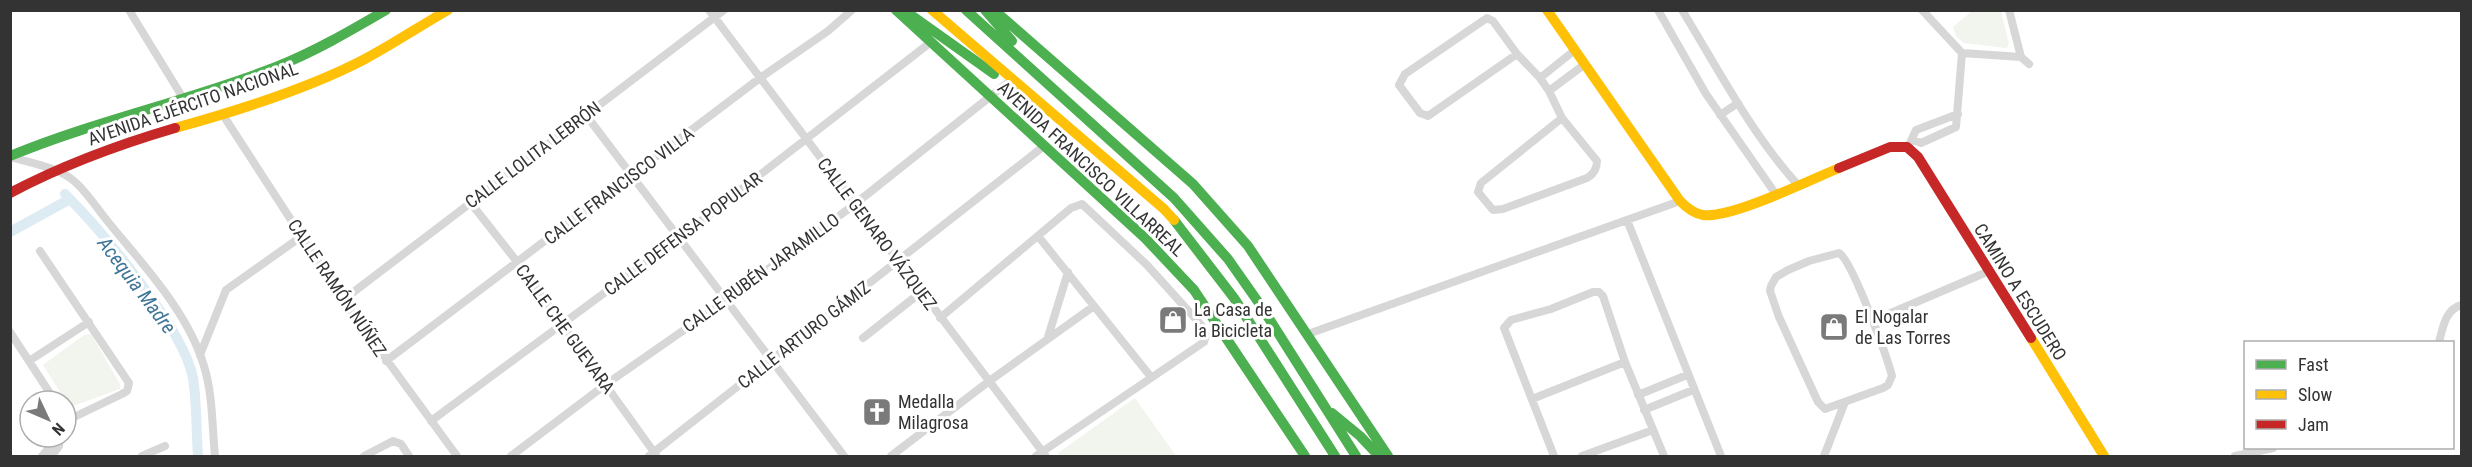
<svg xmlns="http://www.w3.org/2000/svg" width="2472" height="467" viewBox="0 0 2472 467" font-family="'Roboto Condensed',sans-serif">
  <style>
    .green { fill: #f1f5ed }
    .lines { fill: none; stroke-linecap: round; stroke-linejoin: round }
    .canal { stroke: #ddebf3; stroke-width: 10 }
    .street { stroke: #d7d7d7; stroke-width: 8 }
    .fast { stroke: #4caf50; stroke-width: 10 }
    .slow { stroke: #ffc107; stroke-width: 10 }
    .jam { stroke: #c62828; stroke-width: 10 }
    .labels { text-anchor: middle; stroke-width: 6; stroke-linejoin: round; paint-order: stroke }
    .street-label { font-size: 18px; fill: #333; stroke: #fff }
    .poi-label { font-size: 18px; fill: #333; stroke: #fff; text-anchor: start }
    .water-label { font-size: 20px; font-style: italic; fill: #3f7597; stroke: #fff }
  </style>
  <rect width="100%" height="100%" fill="#fff"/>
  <path class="green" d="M1972,11H2001L2009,44L2006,48L1964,43L1956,36L1953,27Z
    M91,334L120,384V389L73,406L67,403L43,365L84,335Z
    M1135,398L1176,456H1060L1058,453Z"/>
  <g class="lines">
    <path class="canal" d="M65,194C101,230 184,329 193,378C197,403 196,431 198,456
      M10,232L70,199"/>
    <path class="street" d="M129,10L183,98
      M709,10L1045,455
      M1658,10L1706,94L1775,193
      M1682,10C1718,69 1751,133 1797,184
      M1922,10L1962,53L2021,57
      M2009,10L2021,57L2029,64
      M1517,54L1428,116L1420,113L1399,85L1405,74L1487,18L1493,21L1517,54L1540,78L1549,91L1562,118L1597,161C1597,169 1594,174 1587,178L1503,209L1493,210L1478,192L1481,183L1562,118
      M1540,78L1575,50
      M1549,91L1585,64
      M223,115L343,300L457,456
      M586,115L844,456
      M1720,115L1738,103
      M1913,140L1921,143L1956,127L1962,53
      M1910,143L1916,130L1958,114
      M10,157C31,163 57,167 74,181C87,192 98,210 109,223C144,266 188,312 204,366C213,395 212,427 215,456
      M470,202L518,263L656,455
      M1627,220L1721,456
      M1038,236L1151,377
      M40,251L129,383L127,391L122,394L68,420
      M1839,253C1852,260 1887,357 1892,376L1888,385L1883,388L1825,409L1818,402L1779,317L1770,291L1771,286L1776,277L1788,270L1809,261Z
      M343,300L724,10
      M940,318L1071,208L1082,204L1147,265L1202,326L1206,336L1204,342L1036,456
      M1872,321L1987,272
      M10,332L55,401
      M1308,334L1680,201
      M1048,337L1068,272
      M863,338L920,293
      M2439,342C2443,328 2445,309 2462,305
      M200,355L226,290L302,236
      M29,361L89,322
      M386,361L760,78L828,31L852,10
      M1638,395L1687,375
      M1532,399L1625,362
      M1644,410L1693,390
      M431,421L680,237L931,42
      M42,456L58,437
      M52,456L59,446L60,437
      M142,456L165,446
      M364,456L393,441L401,444L409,456
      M511,456L605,385L727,300L855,204L1006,84
      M649,456L1044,146
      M891,456L988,382L1094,306
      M1554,456L1504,328L1511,320L1551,309L1593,292H1599L1603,296L1625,362L1664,456
      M1582,456L1653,430
      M1824,456L1845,402
      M2235,456L2273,448"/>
    <path class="fast" d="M896,10L1145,238L1194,290L1305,456
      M904,10L994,74
      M966,10L1174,198L1228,259L1261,306L1356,456
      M985,10L1012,41
      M994,10L1193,184L1248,246L1388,456
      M10,156C97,120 189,101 276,67C314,52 350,31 386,10
      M1174,220L1234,298L1335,456
      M1332,413L1360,436L1379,456"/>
    <path class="slow" d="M932,10L1164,209L1174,220
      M1547,10L1680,201C1687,208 1694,214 1703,215C1730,219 1810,180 1839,168
      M175,128C237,111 308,89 365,59C393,44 420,26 448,10
      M2031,338L2104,456"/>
    <path class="jam" d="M1839,168L1890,147H1907L1918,157L2031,338
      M10,193C63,165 117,145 175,128"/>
  </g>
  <defs>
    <g id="shop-square" transform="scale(1.5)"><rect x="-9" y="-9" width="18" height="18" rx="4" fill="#7a7a7a" stroke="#fff"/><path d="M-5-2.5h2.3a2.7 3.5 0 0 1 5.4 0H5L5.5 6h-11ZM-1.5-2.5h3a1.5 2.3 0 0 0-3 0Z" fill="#fff"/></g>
    <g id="church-square" transform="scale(1.5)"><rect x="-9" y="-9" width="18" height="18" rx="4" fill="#7a7a7a" stroke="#fff"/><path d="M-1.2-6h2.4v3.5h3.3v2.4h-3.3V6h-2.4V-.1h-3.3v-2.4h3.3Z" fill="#fff"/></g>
  </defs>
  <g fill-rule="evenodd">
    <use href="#shop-square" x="1173" y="320"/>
    <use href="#shop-square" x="1834" y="327"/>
    <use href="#church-square" x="877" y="412"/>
  </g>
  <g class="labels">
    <g class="street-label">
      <text transform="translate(193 104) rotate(-19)" y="6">AVENIDA EJÉRCITO NACIONAL</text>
      <text transform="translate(533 155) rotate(-37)" y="6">CALLE LOLITA LEBRÓN</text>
      <text transform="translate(1091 169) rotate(43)" y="6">AVENIDA FRANCISCO VILLARREAL</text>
      <text transform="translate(619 186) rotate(-37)" y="6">CALLE FRANCISCO VILLA</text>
      <text transform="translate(683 234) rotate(-37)" y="6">CALLE DEFENSA POPULAR</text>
      <text transform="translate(877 234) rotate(53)" y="6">CALLE GENARO VÁZQUEZ</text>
      <text transform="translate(761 273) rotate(-36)" y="6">CALLE RUBÉN JARAMILLO</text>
      <text transform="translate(337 288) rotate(56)" y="6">CALLE RAMÓN NÚÑEZ</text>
      <text transform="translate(2020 292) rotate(58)" y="6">CAMINO A ESCUDERO</text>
      <text transform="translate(565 329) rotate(54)" y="6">CALLE CHE GUEVARA</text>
      <text transform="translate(804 335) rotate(-38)" y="6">CALLE ARTURO GÁMIZ</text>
    </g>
    <g class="poi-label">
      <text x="1194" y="316">La Casa de<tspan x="1194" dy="21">la Bicicleta</tspan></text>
      <text x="1855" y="323">El Nogalar<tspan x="1855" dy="21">de Las Torres</tspan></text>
      <text x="898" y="408">Medalla<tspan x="898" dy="21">Milagrosa</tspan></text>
    </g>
    <g class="water-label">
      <text transform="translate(137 285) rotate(53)" y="7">Acequia Madre</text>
    </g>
  </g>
  <rect width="2472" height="467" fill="none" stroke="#333333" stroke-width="24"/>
  <rect x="2244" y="341" width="210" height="108" fill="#ffffff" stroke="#adadad" stroke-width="1.5"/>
  <rect x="2256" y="360" width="30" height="9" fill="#4caf50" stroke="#adadad" stroke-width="1.5"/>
  <text x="2298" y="371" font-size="18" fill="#333333">Fast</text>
  <rect x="2256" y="390" width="30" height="9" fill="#ffc107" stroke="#adadad" stroke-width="1.5"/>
  <text x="2298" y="401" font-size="18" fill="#333333">Slow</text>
  <rect x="2256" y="420" width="30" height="9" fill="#c62828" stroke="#adadad" stroke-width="1.5"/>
  <text x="2298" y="431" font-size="18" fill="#333333">Jam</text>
  <g transform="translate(48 419) rotate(134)"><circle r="28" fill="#ffffff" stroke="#adadad" stroke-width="1.5"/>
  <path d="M0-4.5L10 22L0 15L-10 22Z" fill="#7a7a7a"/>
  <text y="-9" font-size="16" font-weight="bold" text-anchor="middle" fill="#333333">N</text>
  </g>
</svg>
